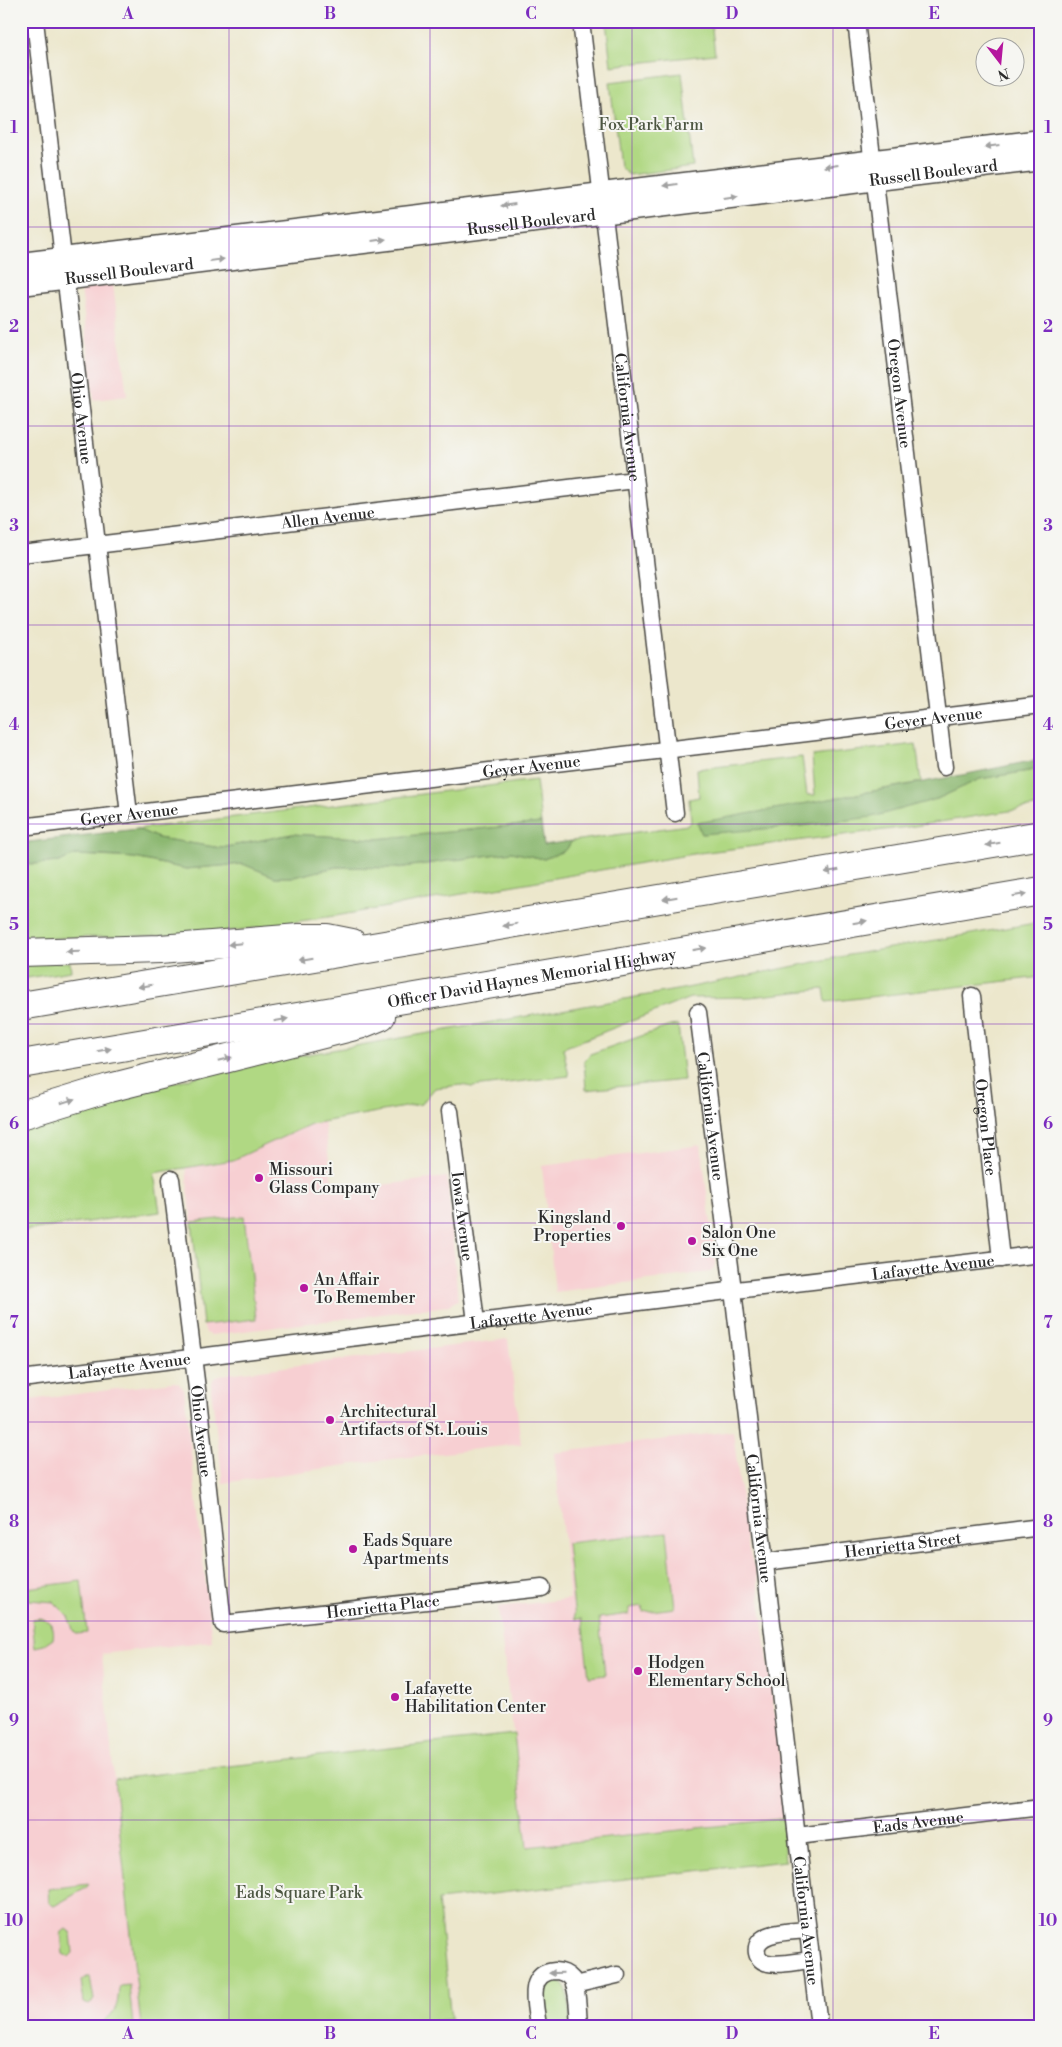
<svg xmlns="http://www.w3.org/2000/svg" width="1062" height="2047" viewBox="0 0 1062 2047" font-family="'Libre Bodoni',serif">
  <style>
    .built { fill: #f7cfd2 }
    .green { fill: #b0d883; stroke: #6e8257 }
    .forest { fill: #8cb871; stroke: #5c724e }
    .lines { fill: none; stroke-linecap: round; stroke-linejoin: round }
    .street-casing { stroke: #484743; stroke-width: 19 }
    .secondary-casing { stroke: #484743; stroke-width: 25 }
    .highway-casing { stroke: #484743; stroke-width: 30 }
    .street { stroke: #fff; stroke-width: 16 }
    .secondary { stroke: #fff; stroke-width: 22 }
    .highway { stroke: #fff; stroke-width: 28 }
    .oneway { fill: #a0a0a0 }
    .grid { fill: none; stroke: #7b2cbf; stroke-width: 1; stroke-opacity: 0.55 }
    .poi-dot { fill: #b5179e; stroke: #f6f6f2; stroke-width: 2 }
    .labels { text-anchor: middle; stroke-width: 4; stroke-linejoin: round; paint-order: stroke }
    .park-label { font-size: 16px; fill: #4c5641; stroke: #f6f6f2 }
    .street-label { font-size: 16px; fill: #2b2b2b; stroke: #f6f6f2 }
    .poi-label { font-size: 16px; fill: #2b2b2b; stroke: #f6f6f2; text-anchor: start }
    .neatline { fill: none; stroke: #7b2cbf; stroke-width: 2 }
    .grid-label { font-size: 16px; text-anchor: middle; font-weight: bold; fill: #7b2cbf }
  </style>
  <rect width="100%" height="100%" fill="#f6f6f2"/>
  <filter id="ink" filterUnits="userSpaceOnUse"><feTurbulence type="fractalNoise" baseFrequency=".02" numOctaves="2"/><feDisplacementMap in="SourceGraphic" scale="10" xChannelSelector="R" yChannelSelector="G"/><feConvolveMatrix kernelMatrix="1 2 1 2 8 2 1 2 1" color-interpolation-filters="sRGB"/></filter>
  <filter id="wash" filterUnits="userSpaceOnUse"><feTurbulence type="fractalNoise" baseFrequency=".0096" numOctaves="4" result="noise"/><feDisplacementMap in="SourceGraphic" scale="20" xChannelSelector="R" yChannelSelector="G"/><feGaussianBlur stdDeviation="1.12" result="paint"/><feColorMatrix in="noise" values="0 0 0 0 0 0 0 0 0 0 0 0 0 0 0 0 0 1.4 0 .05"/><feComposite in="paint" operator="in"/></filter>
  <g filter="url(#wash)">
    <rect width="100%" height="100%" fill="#ece7cc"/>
    <path class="built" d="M113,284L127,396L94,400L81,288Z
      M324,1121L333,1191L447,1177L458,1300L447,1306L211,1335L206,1333L203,1325L186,1168L233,1160L311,1124Z
      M701,1145L716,1264L711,1272L555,1292L542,1166Z
      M508,1339L521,1444L375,1461L223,1483L211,1389L213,1380L219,1375Z
      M173,1382L178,1383L184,1389L212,1641L102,1654L114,1779L141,2026H21V1401Z
      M733,1431L747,1544L757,1575L788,1818L527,1847L498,1607L570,1599L554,1453Z"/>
    <path class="green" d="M606,21H711L715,54L611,66Z
      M682,73L693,167L629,175L620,167L610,82Z
      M916,744L921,782L698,824L702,834L937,799L979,779L1041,769V806L908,827L699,853L341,915L240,930L177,935L21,939V865L59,862L75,855L135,858L186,869L243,864L275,877H294L336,867L397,868L512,852L544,859L566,850L572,841L688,825L691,821L689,799L699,797L697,769L802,757L807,795H815L812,756Z
      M536,780L541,823L376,839L292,834L221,848L158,838L137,829Z
      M1041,922V977L826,1002L824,989L750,997L690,998L563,1048L569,1076L472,1087L461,1085L435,1088L421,1104L311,1124L233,1160L154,1173L160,1212L21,1231V1123L229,1068L682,989L849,955Z
      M21,962H70L71,971L21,979Z
      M678,1025L684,1080L586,1090L584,1060L590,1054L670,1026Z
      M244,1216L256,1319L203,1325L192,1222Z
      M667,1532L675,1608L643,1612L642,1606L629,1608V1614L599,1618L605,1675L589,1677L582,1619H575L567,1543Z
      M81,1581L87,1633L76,1634L74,1632L68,1616L54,1602L29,1600L27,1588Z
      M41,1618C52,1622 55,1628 53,1639L44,1645L35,1647L32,1619Z
      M514,1734L527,1847L788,1818L784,1848L785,1861L438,1900L451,2019L392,2026H141L114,1779Z
      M89,1884L86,1888L54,1906L49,1903L48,1889Z
      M66,1929L71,1933L73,1953L69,1957L63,1954L61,1933Z
      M87,1977H90L94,2000L89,2004L84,2002L81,1981Z
      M557,1981L562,1983L567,1991L571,2026H547L544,1988L551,1982Z
      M129,1985L133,2026H94C107,2021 117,2012 118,1998C119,1993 118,1990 120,1986Z"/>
    <path class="forest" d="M1041,759V769L980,779L937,799L872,817L801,826L702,834L697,823L962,775Z
      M541,823L544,845L572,841L566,850L544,859L512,852L397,868L336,867L294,877H275L243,864L186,869L135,858L106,856L75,855L59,862L21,865V843L137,829L158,838L221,848L292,834L376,839Z"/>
  </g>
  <g filter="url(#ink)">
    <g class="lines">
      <g class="street-casing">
        <g id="street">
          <path id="s1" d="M35,21L129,814"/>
          <path id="s2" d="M581,21L675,813"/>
          <path id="s3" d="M856,21L944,767"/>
          <path id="s4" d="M21,554L635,480"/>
          <path id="s5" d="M21,827L1041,705"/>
          <path id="s6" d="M972,996L1001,1259"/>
          <path id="s7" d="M698,1012L733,1290L819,2026"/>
          <path id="s8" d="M450,1111L476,1322"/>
          <path id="s9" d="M171,1179L197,1389L223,1624L542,1588"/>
          <path id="s10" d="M21,1379L711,1293L1041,1254"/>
          <path id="s11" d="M765,1562L1041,1527"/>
          <path id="s12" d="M797,1836L1041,1807"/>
          <path d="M808,1930C793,1932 753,1930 757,1953C758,1958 762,1962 768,1963C780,1966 798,1961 811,1960"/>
          <path d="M574,1985L617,1975"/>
          <path d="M538,2026C536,2007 525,1973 555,1971C561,1971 568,1974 572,1979C578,1989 578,2014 579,2026"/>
        </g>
      </g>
      <g class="secondary-casing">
        <g id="secondary">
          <path d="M21,264L1041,141"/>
          <path id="s13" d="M21,284L1041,159"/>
        </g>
      </g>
      <g class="highway-casing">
        <g id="highway">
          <path d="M21,953L160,949L299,938H327L352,943"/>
          <path d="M21,1006L1041,835"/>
          <path id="s14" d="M21,1064L1041,891"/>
          <path d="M21,1115L109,1088L359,1025L381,1016"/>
        </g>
      </g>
      <use href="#street" class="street"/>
      <use href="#secondary" class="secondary"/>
      <use href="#highway" class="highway"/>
    </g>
    <defs><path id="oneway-solid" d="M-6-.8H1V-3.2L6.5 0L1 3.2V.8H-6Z" transform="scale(1.25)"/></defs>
    <g class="oneway">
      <use href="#oneway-solid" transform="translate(992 146) rotate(173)"/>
      <use href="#oneway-solid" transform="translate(831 166) rotate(173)"/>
      <use href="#oneway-solid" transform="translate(670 185) rotate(173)"/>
      <use href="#oneway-solid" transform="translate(731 197) rotate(-7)"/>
      <use href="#oneway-solid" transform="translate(508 205) rotate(173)"/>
      <use href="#oneway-solid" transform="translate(379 240) rotate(-7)"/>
      <use href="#oneway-solid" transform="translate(217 260) rotate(-7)"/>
      <use href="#oneway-solid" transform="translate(993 844) rotate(170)"/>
      <use href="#oneway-solid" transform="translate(832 871) rotate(170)"/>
      <use href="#oneway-solid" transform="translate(1020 895) rotate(-10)"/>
      <use href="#oneway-solid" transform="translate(670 898) rotate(171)"/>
      <use href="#oneway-solid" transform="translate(860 922) rotate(-10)"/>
      <use href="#oneway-solid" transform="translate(510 925) rotate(171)"/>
      <use href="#oneway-solid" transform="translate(235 944) rotate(175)"/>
      <use href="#oneway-solid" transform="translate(699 949) rotate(-10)"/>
      <use href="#oneway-solid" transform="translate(73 952) rotate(178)"/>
      <use href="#oneway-solid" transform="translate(305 959) rotate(170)"/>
      <use href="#oneway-solid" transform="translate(145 986) rotate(171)"/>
      <use href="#oneway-solid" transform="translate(281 1020) rotate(-10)"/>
      <use href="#oneway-solid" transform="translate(104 1050) rotate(-10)"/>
      <use href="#oneway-solid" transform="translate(225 1059) rotate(-14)"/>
      <use href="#oneway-solid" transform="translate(68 1101) rotate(-17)"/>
      <use href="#oneway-solid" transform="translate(556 1973) rotate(178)"/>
    </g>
  </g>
  <path class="grid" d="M229,21V2026M430,21V2026M632,21V2026M833,21V2026M21,227H1041M21,426H1041M21,625H1041M21,824H1041M21,1024H1041M21,1223H1041M21,1422H1041M21,1621H1041M21,1820H1041"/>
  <g class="poi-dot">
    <circle cx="259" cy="1178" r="5"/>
    <circle cx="621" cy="1226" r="5"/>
    <circle cx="692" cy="1241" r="5"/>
    <circle cx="304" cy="1288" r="5"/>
    <circle cx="330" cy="1420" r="5"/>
    <circle cx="353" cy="1549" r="5"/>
    <circle cx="638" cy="1671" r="5"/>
    <circle cx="395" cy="1697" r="5"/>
  </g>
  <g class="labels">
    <g class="park-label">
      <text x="651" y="130">Fox Park Farm</text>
      <text x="299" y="1898">Eads Square Park</text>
    </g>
    <g class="street-label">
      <text dy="6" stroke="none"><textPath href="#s13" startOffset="919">Russell Boulevard</textPath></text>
      <text dy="6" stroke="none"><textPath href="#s13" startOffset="514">Russell Boulevard</textPath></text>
      <text dy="6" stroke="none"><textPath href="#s13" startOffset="109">Russell Boulevard</textPath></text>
      <text dy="6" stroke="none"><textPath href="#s3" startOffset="375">Oregon Avenue</textPath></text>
      <text dy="6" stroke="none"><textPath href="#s2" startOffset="399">California Avenue</textPath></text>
      <text dy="6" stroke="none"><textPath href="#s1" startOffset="400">Ohio Avenue</textPath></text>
      <text dy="6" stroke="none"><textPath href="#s4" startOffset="309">Allen Avenue</textPath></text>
      <text dy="6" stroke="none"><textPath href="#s5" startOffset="919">Geyer Avenue</textPath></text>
      <text dy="6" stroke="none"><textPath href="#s5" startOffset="514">Geyer Avenue</textPath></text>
      <text dy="6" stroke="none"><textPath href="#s5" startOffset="109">Geyer Avenue</textPath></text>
      <text dy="6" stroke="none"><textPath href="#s14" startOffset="518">Officer David Haynes Memorial Highway</textPath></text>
      <text dy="6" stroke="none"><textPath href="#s7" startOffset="105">California Avenue</textPath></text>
      <text dy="6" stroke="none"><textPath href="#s6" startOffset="132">Oregon Place</textPath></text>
      <text dy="6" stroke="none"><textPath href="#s8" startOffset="106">Iowa Avenue</textPath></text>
      <text dy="6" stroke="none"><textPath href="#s10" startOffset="919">Lafayette Avenue</textPath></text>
      <text dy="6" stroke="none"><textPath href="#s10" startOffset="514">Lafayette Avenue</textPath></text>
      <text dy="6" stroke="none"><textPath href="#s10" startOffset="109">Lafayette Avenue</textPath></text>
      <text dy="6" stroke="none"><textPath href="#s9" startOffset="254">Ohio Avenue</textPath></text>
      <text dy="6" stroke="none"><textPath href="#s7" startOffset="510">California Avenue</textPath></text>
      <text dy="6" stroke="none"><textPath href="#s11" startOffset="139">Henrietta Street</textPath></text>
      <text dy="6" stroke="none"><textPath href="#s9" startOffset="609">Henrietta Place</textPath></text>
      <text dy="6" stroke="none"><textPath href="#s12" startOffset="122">Eads Avenue</textPath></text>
      <text dy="6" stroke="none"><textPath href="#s7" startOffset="915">California Avenue</textPath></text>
    </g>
    <g class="poi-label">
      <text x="269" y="1175">Missouri<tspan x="269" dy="18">Glass Company</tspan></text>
      <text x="611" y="1223" text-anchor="end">Kingsland<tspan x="611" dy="18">Properties</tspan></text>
      <text x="702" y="1238">Salon One<tspan x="702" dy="18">Six One</tspan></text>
      <text x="314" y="1285">An Affair<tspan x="314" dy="18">To Remember</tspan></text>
      <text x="340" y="1417">Architectural<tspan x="340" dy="18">Artifacts of St. Louis</tspan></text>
      <text x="363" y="1546">Eads Square<tspan x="363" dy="18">Apartments</tspan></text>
      <text x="648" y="1668">Hodgen<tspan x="648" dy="18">Elementary School</tspan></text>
      <text x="405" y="1694">Lafayette<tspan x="405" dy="18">Habilitation Center</tspan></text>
    </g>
  </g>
  <rect width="1062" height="2047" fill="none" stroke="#f6f6f2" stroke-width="55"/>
  <g transform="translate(1000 62) rotate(164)"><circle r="24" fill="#f6f6f2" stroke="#a5a5a2"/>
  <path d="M0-4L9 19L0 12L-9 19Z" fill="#b5179e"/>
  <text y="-8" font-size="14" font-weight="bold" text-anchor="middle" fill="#2b2b2b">N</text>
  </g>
  <rect x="28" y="28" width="1006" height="1992" class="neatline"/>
  <g class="grid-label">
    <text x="128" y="19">A</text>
    <text x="330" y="19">B</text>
    <text x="531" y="19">C</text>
    <text x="732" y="19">D</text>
    <text x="934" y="19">E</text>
    <text x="14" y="133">1</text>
    <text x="1048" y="133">1</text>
    <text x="14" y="332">2</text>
    <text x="1048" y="332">2</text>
    <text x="14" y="531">3</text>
    <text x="1048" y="531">3</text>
    <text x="14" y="730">4</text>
    <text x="1048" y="730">4</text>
    <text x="14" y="930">5</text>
    <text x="1048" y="930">5</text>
    <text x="14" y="1129">6</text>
    <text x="1048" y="1129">6</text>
    <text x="14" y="1328">7</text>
    <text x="1048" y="1328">7</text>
    <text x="14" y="1527">8</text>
    <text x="1048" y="1527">8</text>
    <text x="14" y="1726">9</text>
    <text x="1048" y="1726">9</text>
    <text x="14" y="1926">10</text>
    <text x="1048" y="1926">10</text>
    <text x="128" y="2039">A</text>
    <text x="330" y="2039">B</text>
    <text x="531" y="2039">C</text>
    <text x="732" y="2039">D</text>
    <text x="934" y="2039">E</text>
  </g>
</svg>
